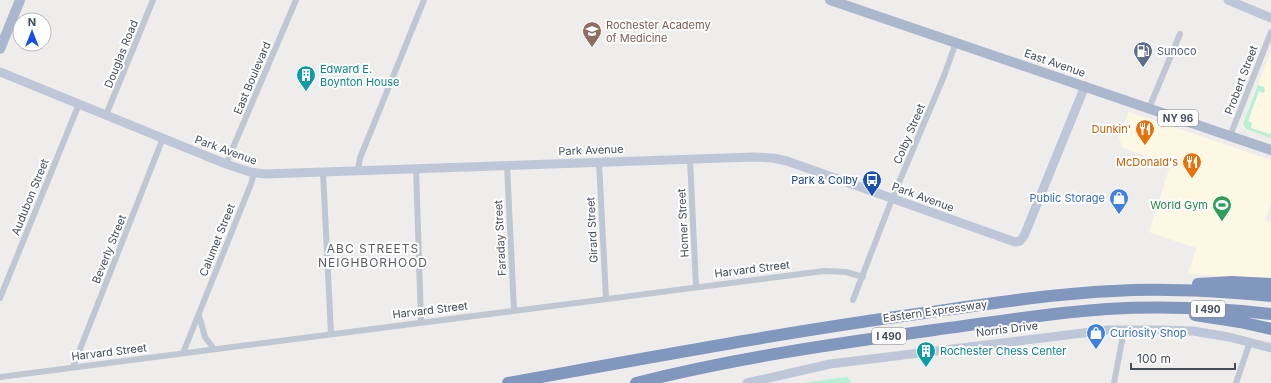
<svg xmlns="http://www.w3.org/2000/svg" width="1271" height="383" viewBox="0 0 1271 383" font-family="Inter,sans-serif">
  <style>
    .commercial { fill: #fcf8e4 }
    .green { fill: #b8efd5 }
    .lines { fill: none; stroke-linecap: round; stroke-linejoin: round }
    .street { stroke: #bfc7d3; stroke-width: 6 }
    .secondary { stroke: #bec7d7; stroke-width: 9 }
    .primary { stroke: #abb7cd; stroke-width: 10 }
    .highway { stroke: #8297be; stroke-width: 12 }
    .labels { text-anchor: middle; stroke-width: 4; stroke-linejoin: round; paint-order: stroke }
    .shield { fill: #fff; stroke: #7c828c; stroke-width: 1 }
    .shield-label { font-size: 10px; font-weight: bold; fill: #444d5a }
    .education-label { font-size: 11px; fill: #785e54; stroke: #fff; text-anchor: start }
    .service-label { font-size: 11px; fill: #4e5e75; stroke: #fff; text-anchor: start }
    .street-label { font-size: 11px; fill: #444d5a; stroke: #fff }
    .culture-label { font-size: 11px; fill: #0d838f; stroke: #fff; text-anchor: start }
    .food-label { font-size: 11px; fill: #c56008; stroke: #fff; text-anchor: end }
    .transit-label { font-size: 11px; fill: #164399; stroke: #fff; text-anchor: end }
    .shop-label { font-size: 11px; fill: #366cbe; stroke: #fff; text-anchor: end }
    .leisure-label { font-size: 11px; fill: #27864d; stroke: #fff; text-anchor: end }
    .neighbourhood-label { font-size: 12px; letter-spacing: 1px; fill: #595c62; stroke: #fff }
  </style>
  <rect width="100%" height="100%" fill="#efedec"/>
  <path class="commercial" d="M1271,51V138L1244,129L1242,124Z
    M1129,112L1271,160V203L1265,220L1271,222V279L1188,274L1196,248L1149,232L1171,163L1131,151L1122,147L1119,137Z"/>
  <path class="green" d="M1258,85L1264,87L1265,91L1263,93L1259,91L1248,121L1252,123L1251,128L1270,134L1271,131V138L1246,129L1244,127L1243,123Z
    M847,377L852,383H802Z"/>
  <g class="lines">
    <path class="street" d="M1149,108L1180,34
      M106,115L153,0
      M1230,136L1271,32
      M690,159L696,286
      M599,162L606,298
      M226,164L296,0
      M507,165L514,310
      M416,168L421,321
      M358,170L360,158L424,0
      M323,172L331,334
      M0,298L79,104
      M853,300L892,199L944,76L956,42
      M199,315L205,337L214,349
      M183,353L251,184L254,173
      M73,367L163,138
      M0,377L824,271L846,272L863,277
      M1114,383L1122,341L1123,329
      M1236,383L1250,342"/>
    <path class="secondary" d="M1228,0L1271,18
      M0,72L226,164L250,172L265,174L754,157L773,158L787,161L1015,242L1020,241L1024,236L1085,86
      M747,383L830,364L1107,330H1162L1193,331L1229,337L1271,348"/>
    <path class="primary" d="M830,0L1271,150
      M0,49L20,0"/>
    <path class="highway" d="M1198,284L1232,282L1271,284
      M1195,315L1240,322L1271,329
      M508,383C647,358 785,332 924,313C987,304 1050,294 1113,291C1165,288 1218,291 1271,296
      M636,383C735,358 833,344 934,330C992,322 1049,313 1107,309C1161,306 1217,308 1271,314"/>
  </g>
  <defs>
    <g id="school-pin" transform="scale(1)"><path d="M0 17L-7.5 6A9.5 9.5 0 1 1 7.5 6Z" fill="#8d6e63" stroke="#fff"/><path d="M0-5L7-2L0 1L-7-2ZM-4 1L0 2.5L4 1V4Q0 6-4 4Z" fill="#fff"/></g>
    <g id="fuel-pin" transform="scale(1)"><path d="M0 17L-7.5 6A9.5 9.5 0 1 1 7.5 6Z" fill="#5c6f8a" stroke="#fff"/><path d="M-5.5-6h7V0h2V4h1.3V-2.5L3-4.5l.8-.8L6-3V5H2.5V1h-1V6h-7ZM-4.2-4.7v3.2H.2V-4.7Z" fill="#fff"/></g>
    <g id="building-pin" transform="scale(1)"><path d="M0 17L-7.5 6A9.5 9.5 0 1 1 7.5 6Z" fill="#0f9aa8" stroke="#fff"/><path d="M-4-6H4V6H1V3H-1V6H-4ZM-2.5-4.3h1.7v1.8h-1.7ZM.8-4.3h1.7v1.8H.8ZM-2.5-1h1.7V.8h-1.7ZM.8-1h1.7V.8H.8Z" fill="#fff"/></g>
    <g id="restaurant-pin" transform="scale(1)"><path d="M0 17L-7.5 6A9.5 9.5 0 1 1 7.5 6Z" fill="#e8710a" stroke="#fff"/><path d="M-5-6h1v4h1v-4h1v4h1v-4h1v5L-1.5 .5V6h-2V.5L-5-1ZM5-6V6H3V1.5H1.5Q1.5-4 5-6Z" fill="#fff"/></g>
    <g id="bus-pin" transform="scale(1)"><path d="M0 17L-7.5 6A9.5 9.5 0 1 1 7.5 6Z" fill="#1a4fb4" stroke="#fff"/><path d="M-5-6H5V4H4V6H2V4H-2V6H-4V4H-5ZM-3.5-4V0h7V-4ZM-3.5 1.2v1.5H-2V1.2ZM2 1.2v1.5H3.5V1.2Z" fill="#fff"/></g>
    <g id="shop-pin" transform="scale(1)"><path d="M0 17L-7.5 6A9.5 9.5 0 1 1 7.5 6Z" fill="#3f7fe0" stroke="#fff"/><path d="M-5-2.5h2.3a2.7 3.5 0 0 1 5.4 0H5L5.5 6h-11ZM-1.5-2.5h3a1.5 2.3 0 0 0-3 0Z" fill="#fff"/></g>
    <g id="stadium-pin" transform="scale(1)"><path d="M0 17L-7.5 6A9.5 9.5 0 1 1 7.5 6Z" fill="#2e9e5b" stroke="#fff"/><path d="M0-5a6.5 5 0 1 0 0 10a6.5 5 0 1 0 0-10ZM-3.5-1.8h7v3.6h-7Z" fill="#fff"/></g>
  </defs>
  <g fill-rule="evenodd">
    <use href="#school-pin" x="592" y="31"/>
    <use href="#fuel-pin" x="1143" y="51"/>
    <use href="#building-pin" x="306" y="75"/>
    <use href="#restaurant-pin" x="1145" y="129"/>
    <use href="#restaurant-pin" x="1192" y="162"/>
    <use href="#bus-pin" x="872" y="180"/>
    <use href="#shop-pin" x="1119" y="198"/>
    <use href="#stadium-pin" x="1222" y="205"/>
    <use href="#shop-pin" x="1096" y="333"/>
    <use href="#building-pin" x="926" y="351"/>
  </g>
  <g class="labels">
    <g class="shield">
      <rect x="1158" y="110" width="40" height="16" rx="3"/>
      <rect x="1191" y="301" width="34" height="16" rx="3"/>
      <rect x="872" y="328" width="34" height="16" rx="3"/>
    </g>
    <g class="shield-label">
      <text x="1178" y="122">NY 96</text>
      <text x="1208" y="313">I 490</text>
      <text x="889" y="340">I 490</text>
    </g>
    <g class="education-label">
      <text x="606" y="29">Rochester Academy<tspan x="606" dy="13">of Medicine</tspan></text>
    </g>
    <g class="service-label">
      <text x="1157" y="55">Sunoco</text>
    </g>
    <g class="street-label">
      <text transform="translate(121 54) rotate(-68)" y="4">Douglas Road</text>
      <text transform="translate(1055 63) rotate(19)" y="4">East Avenue</text>
      <text transform="translate(252 78) rotate(-67)" y="4">East Boulevard</text>
      <text transform="translate(1241 80) rotate(-69)" y="4">Probert Street</text>
      <text transform="translate(909 134) rotate(-67)" y="4">Colby Street</text>
      <text transform="translate(226 150) rotate(20)" y="4">Park Avenue</text>
      <text transform="translate(591 150) rotate(-2)" y="4">Park Avenue</text>
      <text transform="translate(30 197) rotate(-68)" y="4">Audubon Street</text>
      <text transform="translate(923 197) rotate(20)" y="4">Park Avenue</text>
      <text transform="translate(683 223) rotate(-93)" y="4">Homer Street</text>
      <text transform="translate(592 230) rotate(-93)" y="4">Girard Street</text>
      <text transform="translate(500 238) rotate(-93)" y="4">Faraday Street</text>
      <text transform="translate(217 240) rotate(-68)" y="4">Calumet Street</text>
      <text transform="translate(109 249) rotate(-68)" y="4">Beverly Street</text>
      <text transform="translate(752 269) rotate(-7)" y="4">Harvard Street</text>
      <text transform="translate(430 310) rotate(-7)" y="4">Harvard Street</text>
      <text transform="translate(935 311) rotate(-8)" y="4">Eastern Expressway</text>
      <text transform="translate(1007 329) rotate(-7)" y="4">Norris Drive</text>
      <text transform="translate(109 352) rotate(-7)" y="4">Harvard Street</text>
    </g>
    <g class="culture-label">
      <text x="320" y="73">Edward E.<tspan x="320" dy="13">Boynton House</tspan></text>
      <text x="940" y="355">Rochester Chess Center</text>
    </g>
    <g class="food-label">
      <text x="1131" y="133">Dunkin'</text>
      <text x="1178" y="166">McDonald's</text>
    </g>
    <g class="transit-label">
      <text x="858" y="184">Park &amp; Colby</text>
    </g>
    <g class="shop-label">
      <text x="1105" y="202">Public Storage</text>
      <text x="1110" y="337" text-anchor="start">Curiosity Shop</text>
    </g>
    <g class="leisure-label">
      <text x="1208" y="209">World Gym</text>
    </g>
    <g class="neighbourhood-label">
      <text x="373" y="253">ABC STREETS<tspan x="373" dy="14">NEIGHBORHOOD</tspan></text>
    </g>
  </g>
  <g transform="translate(32 32)"><circle r="19" fill="#ffffff" stroke="#b4b8bd"/>
  <path d="M0-3L7 15L0 10L-7 15Z" fill="#1352e2"/>
  <text y="-6" font-size="11" font-weight="bold" text-anchor="middle" fill="#444d5a">N</text>
  </g>
  <path d="M1131 363v6h104v-6" fill="none" stroke="#444d5a" stroke-width="2"/>
  <text x="1137" y="363" font-size="12" fill="#444d5a" stroke="#ffffff" stroke-width="3" paint-order="stroke">100 m</text>
</svg>
